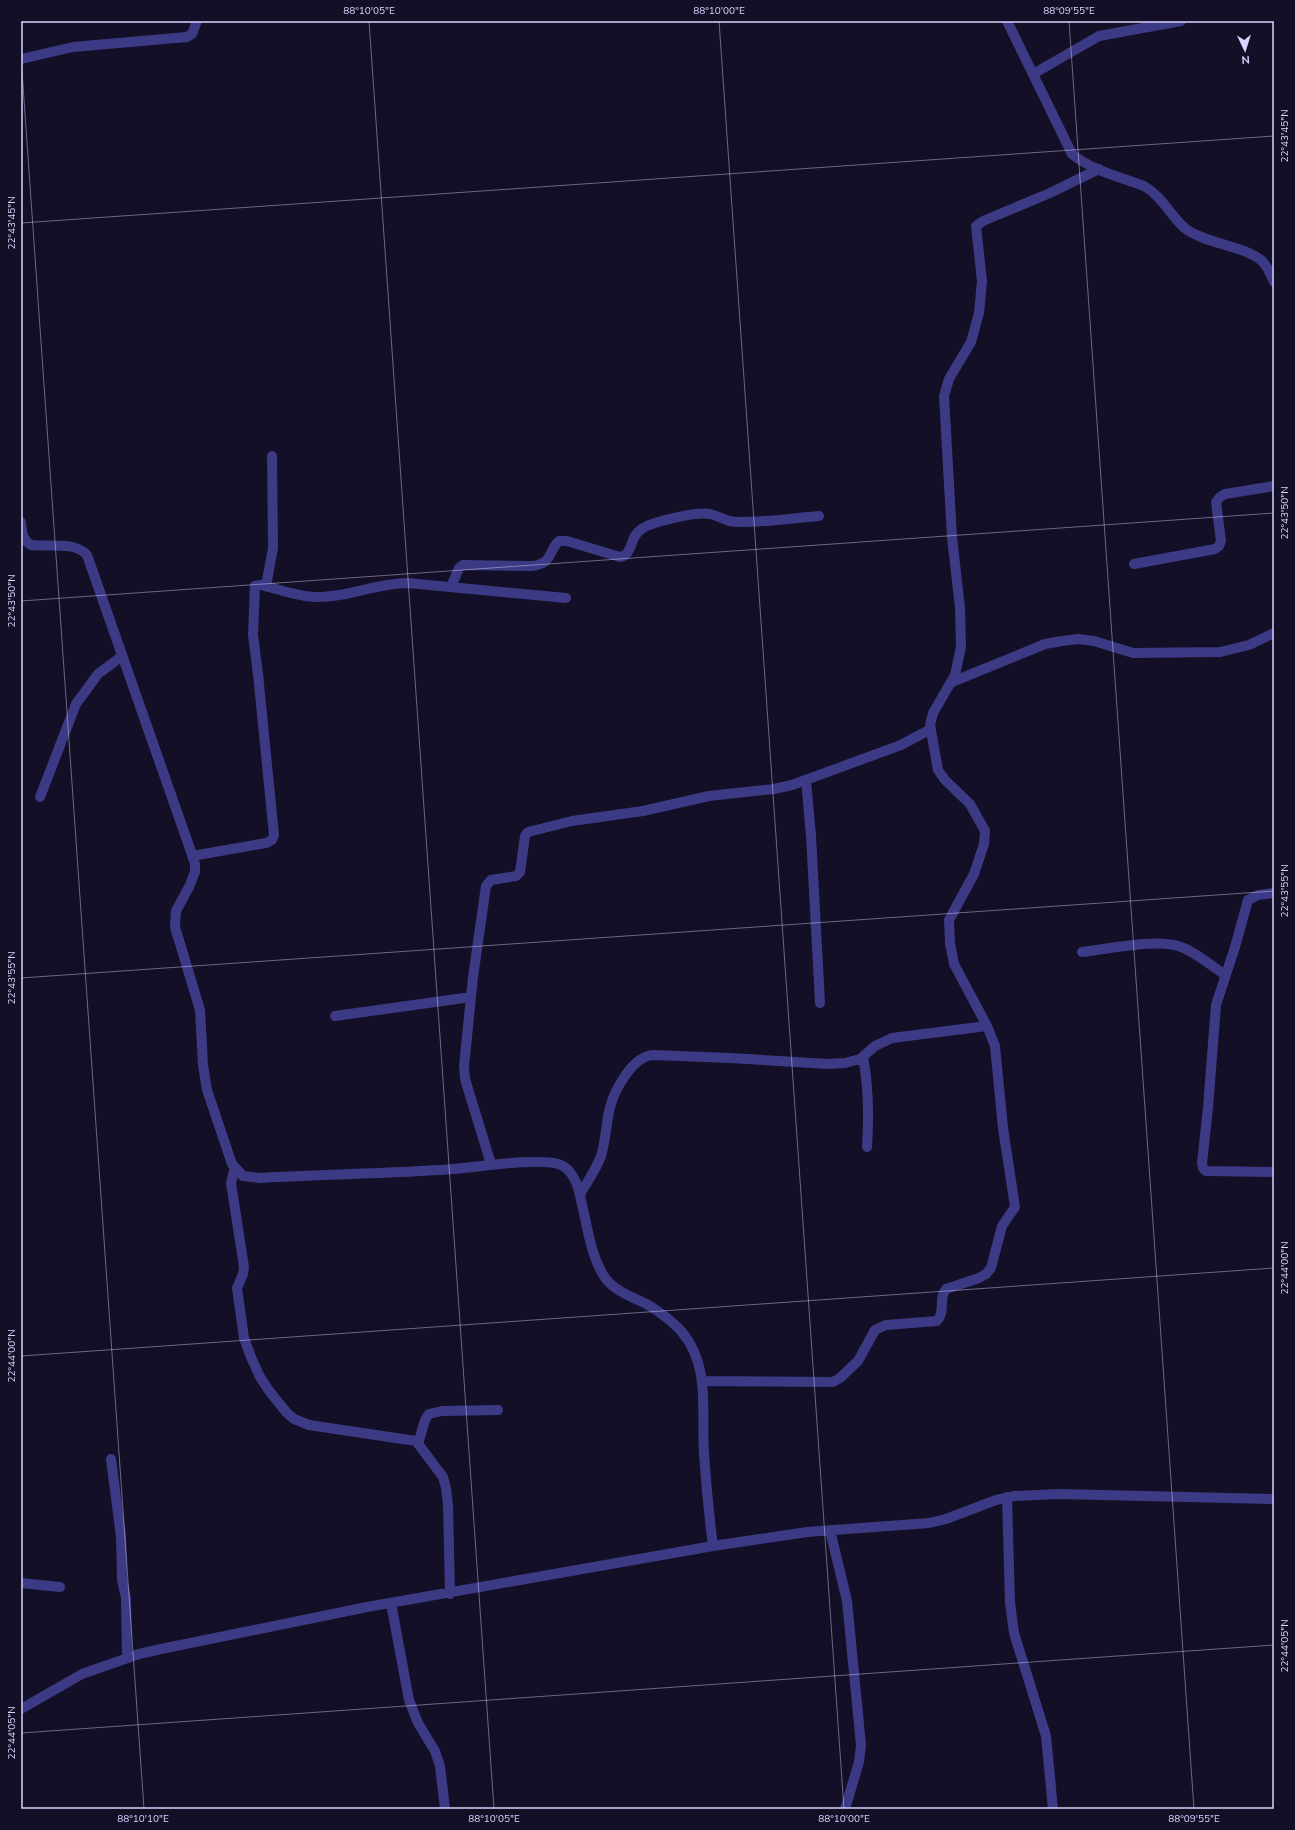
<svg xmlns="http://www.w3.org/2000/svg" width="1295" height="1830" viewBox="0 0 1295 1830" font-family="'Nunito Sans',sans-serif">
  <style>
    .lines { fill: none; stroke-linecap: round; stroke-linejoin: round }
    .minor { stroke: #3d3a85; stroke-width: 10 }
    .ticks { fill: none; stroke: #d9d4ff; stroke-width: 1; stroke-opacity: 0.45 }
    .neatline { fill: none; stroke: #d9d4ff; stroke-width: 1.5 }
    .ticks-label { font-size: 10px; text-anchor: middle; fill: #d9d4ff }
  </style>
  <rect width="100%" height="100%" fill="#130f26"/>
  <g class="lines">
    <path class="minor" d="M1007,21L1072,154C1091,170 1120,177 1144,186C1163,197 1170,216 1186,229C1206,244 1246,246 1262,261C1268,267 1271,275 1274,282
      M21,59L73,47L187,37L192,34L197,21
      M1033,74L1099,36L1181,21
      M21,522C22,532 22,540 31,545C48,547 75,541 87,555L189,846L195,864V872L189,887L176,911L175,927L200,1010L203,1065L207,1090L232,1164L243,1176L260,1178C324,1174 388,1174 453,1169C481,1167 509,1161 538,1162C548,1162 562,1162 569,1171C578,1181 580,1196 583,1209C588,1231 592,1260 606,1279C616,1292 635,1298 650,1306C661,1313 673,1322 682,1332C711,1367 701,1411 704,1453C706,1484 709,1515 713,1546
      M1134,564L1215,549L1219,546L1221,541L1216,502L1220,497L1225,494L1274,486
      M266,586L273,548L272,456
      M451,587L459,568L463,565L532,566C554,563 547,552 559,541H567L620,557C631,555 630,544 635,536C639,529 648,525 655,523C669,519 697,512 710,514C723,517 726,523 742,522C768,522 794,518 819,516
      M952,682L1045,644L1062,641L1078,639L1094,641L1133,653L1220,652L1249,645L1274,633
      M806,780L811,836L820,1003
      M40,797L76,704L98,674L122,656
      M192,856L266,843L272,840L274,835L258,674L253,635L255,586L261,585C279,589 298,597 316,597C346,598 377,583 408,583L566,598
      M1274,893L1258,895L1248,900L1235,947L1216,1005L1208,1108L1202,1163L1203,1168L1206,1171L1274,1172
      M1082,952C1108,949 1157,938 1181,947C1195,952 1212,966 1225,975
      M335,1016L471,997
      M863,1057C869,1088 869,1116 867,1147
      M491,1164L465,1079L464,1066L473,977L486,886L491,880L516,876L520,872L525,836L528,832L572,821L643,811L709,796L774,789L792,785L901,745L931,729
      M235,1167L231,1183L244,1267L243,1274L237,1288L244,1338L251,1357L260,1377L270,1392L287,1413L294,1419L309,1425L416,1441L443,1477L446,1488L448,1505L450,1594
      M580,1194C587,1182 596,1170 601,1156C606,1140 606,1123 610,1107C615,1089 633,1056 653,1055L730,1058L828,1064L845,1063L860,1059L875,1046L892,1038L987,1026
      M703,1381L833,1382L840,1378L858,1361L875,1330L886,1325L937,1321C946,1312 938,1298 946,1289L979,1278L986,1274L991,1268L1002,1226L1015,1207L1003,1128L995,1046L987,1026L954,964L950,943L949,920L974,874L984,844L985,831L970,804L945,780L938,770L930,725L933,713L955,675L961,647L960,608L952,537L944,396L949,379L971,342L979,313L982,281L976,226L983,221L1050,193L1099,169
      M418,1444L425,1420L429,1414L442,1411L498,1410
      M111,1459L121,1537L122,1580L126,1598L127,1658
      M1007,1497L1010,1603L1014,1633L1046,1736L1053,1809
      M830,1530L847,1601L861,1745L859,1762L845,1809
      M21,1583L60,1587
      M391,1603L409,1700L418,1723L435,1751L440,1766L445,1809
      M21,1709L82,1674L139,1654L161,1649L367,1607L713,1546L807,1532L929,1523L946,1519L996,1500L1015,1496L1059,1494L1274,1499"/>
  </g>
  <path class="ticks" d="M369,21L494,1809M719,21L844,1809M1069,21L1194,1809M21,57L144,1809M21,223L1274,136M21,601L1274,513M21,978L1274,891M21,1356L1274,1268M21,1733L1274,1645"/>
  <rect width="1295" height="1830" fill="none" stroke="#130f26" stroke-width="44"/>
  <g transform="translate(1245 50) rotate(176)" stroke="#130f26" stroke-width="3" paint-order="stroke">
  <path d="M0-3L7 15L0 10L-7 15Z" fill="#d9d4ff"/>
  <text y="-6" font-size="11" font-weight="bold" text-anchor="middle" fill="#d9d4ff">N</text>
  </g>
  <rect x="22" y="22" width="1251" height="1786" class="neatline"/>
  <g class="ticks-label">
    <text x="369" y="14">88°10'05"E</text>
    <text x="719" y="14">88°10'00"E</text>
    <text x="1069" y="14">88°09'55"E</text>
    <text transform="translate(1284 136) rotate(-90)" y="4">22°43'45"N</text>
    <text transform="translate(11 223) rotate(-90)" y="4">22°43'45"N</text>
    <text transform="translate(1284 513) rotate(-90)" y="4">22°43'50"N</text>
    <text transform="translate(11 601) rotate(-90)" y="4">22°43'50"N</text>
    <text transform="translate(1284 891) rotate(-90)" y="4">22°43'55"N</text>
    <text transform="translate(11 978) rotate(-90)" y="4">22°43'55"N</text>
    <text transform="translate(1284 1268) rotate(-90)" y="4">22°44'00"N</text>
    <text transform="translate(11 1356) rotate(-90)" y="4">22°44'00"N</text>
    <text transform="translate(1284 1646) rotate(-90)" y="4">22°44'05"N</text>
    <text transform="translate(11 1733) rotate(-90)" y="4">22°44'05"N</text>
    <text x="143" y="1822">88°10'10"E</text>
    <text x="494" y="1822">88°10'05"E</text>
    <text x="844" y="1822">88°10'00"E</text>
    <text x="1194" y="1822">88°09'55"E</text>
  </g>
</svg>
